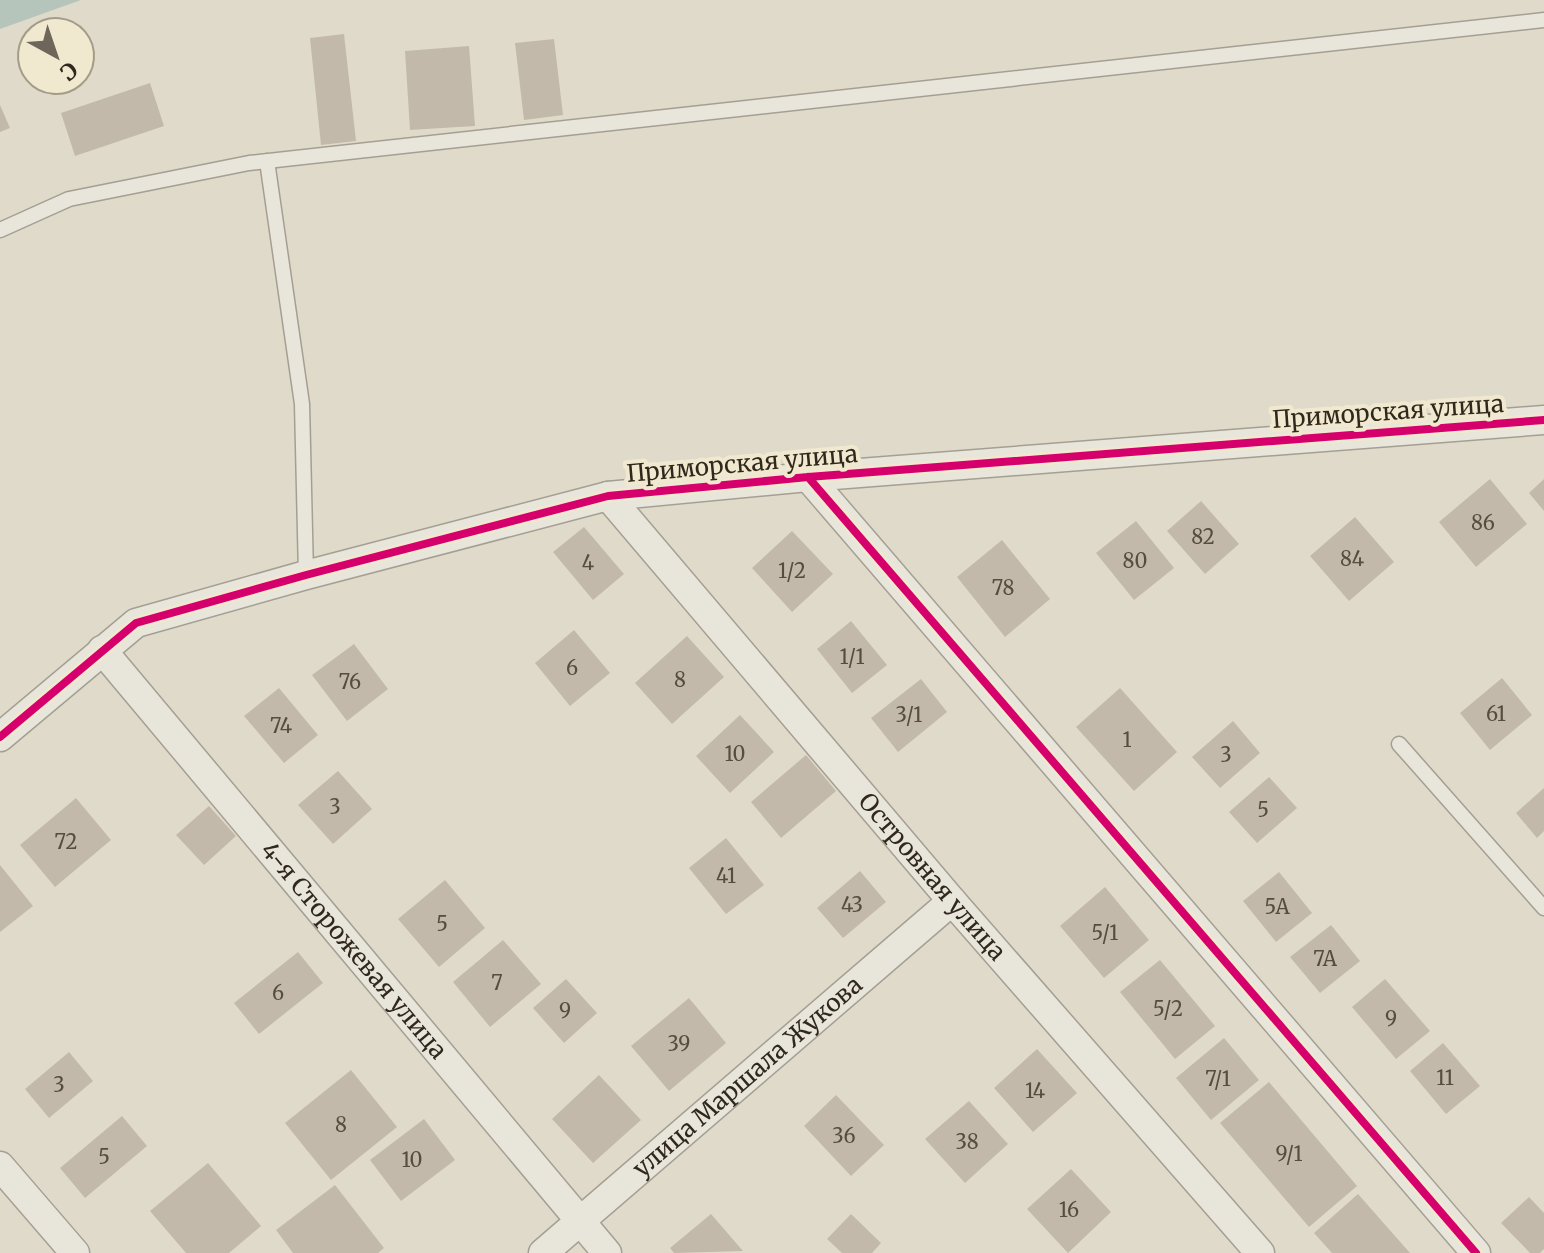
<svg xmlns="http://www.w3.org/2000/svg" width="1544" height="1253" viewBox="0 0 1544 1253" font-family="Merriweather,serif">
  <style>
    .water { fill: #b5c5bc }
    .building { fill: #c3b9ab }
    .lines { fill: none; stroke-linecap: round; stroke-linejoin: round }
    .service-casing { stroke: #a59f93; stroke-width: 17 }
    .minor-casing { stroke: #a59f93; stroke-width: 31 }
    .service { stroke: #e8e5db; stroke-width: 14 }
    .minor { stroke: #e8e5db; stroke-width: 28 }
    .cycleway-casing { stroke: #f1e9cf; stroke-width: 13 }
    .cycleway { stroke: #d6006c; stroke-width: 8 }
    .labels { text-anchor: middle; stroke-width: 8; stroke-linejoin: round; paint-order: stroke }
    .number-label { font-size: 20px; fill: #564c40 }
    .street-label { font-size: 24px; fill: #31281d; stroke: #f1e9cf }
  </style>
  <rect width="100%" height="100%" fill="#e0daca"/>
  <path class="water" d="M0,0H81L0,29Z"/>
  <path class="building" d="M344,34L356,141L321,145L310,38Z
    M554,39L563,115L524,120L515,43Z
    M469,46L475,126L410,130L405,51Z
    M150,83L164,126L75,156L61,113Z
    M0,105L10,128L0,132Z
    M1490,479L1527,524L1476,567L1439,522Z
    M1544,479V511L1529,493Z
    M1201,501L1239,544L1205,574L1167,531Z
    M1355,517L1394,562L1349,601L1310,556Z
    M1136,521L1174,568L1134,600L1096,553Z
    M584,527L624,574L593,600L553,552Z
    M792,531L833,574L792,612L752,568Z
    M1002,540L1050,599L1005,637L957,577Z
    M851,621L887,665L852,693L817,649Z
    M574,630L610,673L570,706L535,663Z
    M687,636L724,677L672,724L635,683Z
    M354,644L388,689L347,721L312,675Z
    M1502,678L1532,715L1490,750L1460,713Z
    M921,679L947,712L898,752L871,718Z
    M279,688L318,735L284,763L244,716Z
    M1120,688L1177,752L1134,791L1076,727Z
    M740,715L774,752L730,793L696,756Z
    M1233,721L1260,753L1220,788L1192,757Z
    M806,755L836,791L781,838L751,802Z
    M338,771L372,809L333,844L298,805Z
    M1269,777L1297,808L1257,843L1229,812Z
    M1544,788V831L1537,838L1516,813Z
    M76,798L111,840L55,887L20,845Z
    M209,806L236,836L204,865L176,835Z
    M726,838L764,885L726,914L689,868Z
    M0,865L33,906L0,932Z
    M860,871L886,902L843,938L817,908Z
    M1279,872L1312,913L1276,942L1243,901Z
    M445,880L485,928L439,967L398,919Z
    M1105,887L1149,940L1104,978L1060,926Z
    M1331,925L1360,961L1320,993L1290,957Z
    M503,940L541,984L490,1027L453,982Z
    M298,952L323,983L259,1034L234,1003Z
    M1160,960L1215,1026L1175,1059L1120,992Z
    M566,979L597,1013L564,1043L533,1008Z
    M1385,979L1430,1031L1396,1059L1352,1007Z
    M689,998L726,1043L669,1091L631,1046Z
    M1224,1038L1259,1080L1211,1120L1176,1078Z
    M1443,1043L1480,1086L1446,1114L1410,1071Z
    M1037,1049L1077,1093L1033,1132L994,1088Z
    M69,1052L93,1081L49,1118L25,1089Z
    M351,1070L397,1127L331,1180L285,1123Z
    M599,1075L641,1120L593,1163L552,1119Z
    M1269,1082L1357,1186L1309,1227L1220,1123Z
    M836,1095L884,1145L851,1176L804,1126Z
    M969,1101L1008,1144L965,1183L925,1139Z
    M122,1116L147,1146L85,1198L60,1168Z
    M424,1119L455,1160L401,1201L370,1160Z
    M208,1163L261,1226L229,1253H186L150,1211Z
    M1071,1169L1111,1212L1068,1253L1027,1209Z
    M335,1185L384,1248L378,1253H293L276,1230Z
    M1358,1194L1410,1253H1332L1314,1233Z
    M1529,1197L1544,1213V1249L1540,1253H1530L1501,1223Z
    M711,1214L743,1251L674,1253L670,1248Z
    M851,1214L881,1243L872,1253H842L827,1239Z"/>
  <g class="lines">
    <g class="service-casing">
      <path id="service" d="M267,161L302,404L306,575
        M0,230L69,199L249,163L1544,20
        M1399,744L1544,908"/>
    </g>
    <g class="minor-casing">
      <g id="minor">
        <path d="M808,477L1476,1253"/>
        <path id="s1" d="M608,496L952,901L1260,1253"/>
        <path id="s2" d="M102,650L607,1253"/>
        <path d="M0,737L136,623L306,575L608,496L808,477L1544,420"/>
        <path d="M0,1166L75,1253"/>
        <path id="s3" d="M543,1253L952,901"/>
      </g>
    </g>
    <use href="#service" class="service"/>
    <use href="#minor" class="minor"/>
    <g class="cycleway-casing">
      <path id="cycleway" d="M808,477L1476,1253
        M0,737L136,623L306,575L608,496L808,477L1544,420"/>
    </g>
    <use href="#cycleway" class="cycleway"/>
  </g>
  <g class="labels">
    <g class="number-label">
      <text x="1483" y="530">86</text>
      <text x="1203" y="544">82</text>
      <text x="1352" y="566">84</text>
      <text x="1135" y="568">80</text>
      <text x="588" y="570">4</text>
      <text x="792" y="578">1/2</text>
      <text x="1003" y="595">78</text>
      <text x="852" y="664">1/1</text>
      <text x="572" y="675">6</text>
      <text x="680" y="687">8</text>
      <text x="350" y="689">76</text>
      <text x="1496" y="721">61</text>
      <text x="909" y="722">3/1</text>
      <text x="281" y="733">74</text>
      <text x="1127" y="747">1</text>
      <text x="735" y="761">10</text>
      <text x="1226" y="762">3</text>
      <text x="335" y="814">3</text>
      <text x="1263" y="817">5</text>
      <text x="66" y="849">72</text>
      <text x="726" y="883">41</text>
      <text x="852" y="912">43</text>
      <text x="1277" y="914">5А</text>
      <text x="442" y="931">5</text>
      <text x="1105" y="940">5/1</text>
      <text x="1325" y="966">7А</text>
      <text x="497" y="990">7</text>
      <text x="278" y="1000">6</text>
      <text x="1168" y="1016">5/2</text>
      <text x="565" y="1018">9</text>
      <text x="1391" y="1026">9</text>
      <text x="679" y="1051">39</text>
      <text x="1445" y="1085">11</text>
      <text x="1218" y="1086">7/1</text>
      <text x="59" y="1092">3</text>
      <text x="1035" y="1098">14</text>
      <text x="341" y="1132">8</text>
      <text x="844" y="1143">36</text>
      <text x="967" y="1149">38</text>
      <text x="1289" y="1161">9/1</text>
      <text x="104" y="1164">5</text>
      <text x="412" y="1167">10</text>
      <text x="1069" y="1217">16</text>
    </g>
    <g class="street-label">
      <text transform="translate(1388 412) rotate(-4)" y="8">Приморская улица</text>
      <text transform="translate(742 464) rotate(-5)" y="8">Приморская улица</text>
      <text dy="8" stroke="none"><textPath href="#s1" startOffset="500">Островная улица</textPath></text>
      <text dy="8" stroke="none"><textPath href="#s2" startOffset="392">4-я Сторожевая улица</textPath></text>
      <text dy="8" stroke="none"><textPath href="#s3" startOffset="270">улица Маршала Жукова</textPath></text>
    </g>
  </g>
  <g transform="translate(56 56) rotate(140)"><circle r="38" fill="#f1e9cf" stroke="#a49c88" stroke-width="2"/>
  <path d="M0-6L14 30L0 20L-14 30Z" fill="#6e665a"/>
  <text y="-12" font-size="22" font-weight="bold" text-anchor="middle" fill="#31281d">С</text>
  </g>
</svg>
